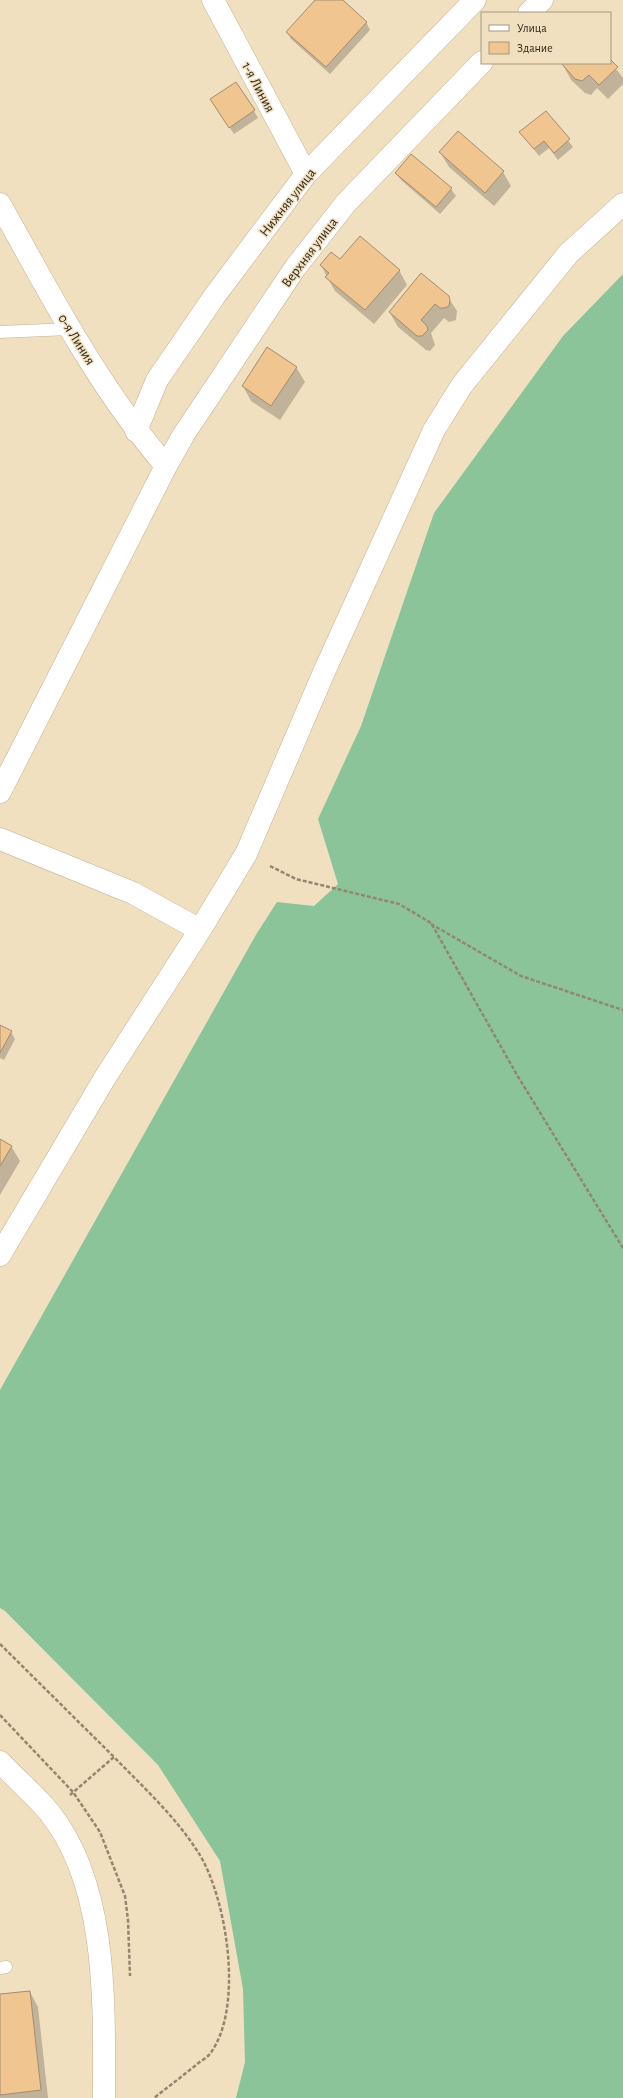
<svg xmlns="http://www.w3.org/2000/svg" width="623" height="2098" viewBox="0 0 623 2098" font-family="'Alegreya Sans',sans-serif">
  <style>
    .forest { fill: #8bc499 }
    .shadow { fill: #0003 }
    .building { fill: #f0c590; stroke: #a28c71 }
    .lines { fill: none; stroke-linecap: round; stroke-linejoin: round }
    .service-casing { stroke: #c2b192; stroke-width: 13 }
    .minor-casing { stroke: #c2b192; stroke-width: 23 }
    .path { stroke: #92866f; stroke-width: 2.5; stroke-dasharray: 4 2; stroke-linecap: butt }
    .service { stroke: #fff; stroke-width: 12 }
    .minor { stroke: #fff; stroke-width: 22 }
    .labels { text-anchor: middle; stroke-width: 3; stroke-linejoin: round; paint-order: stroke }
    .street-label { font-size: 14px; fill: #302a1d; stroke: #f1e0c0 }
  </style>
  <rect width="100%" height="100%" fill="#f1e0c0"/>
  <path class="forest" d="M623,274V2098H236L245,2062L243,1989L220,1861L158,1765L5,1611L0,1608V1390L257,933L277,902L314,906L338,884L318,819L361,726L434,513L563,336Z"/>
  <path class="shadow" d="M316,0H341L366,22L370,30L330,74L291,39L287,32Z
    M610,61L623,78V84L608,99L597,88L591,95L585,93L571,80L562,63H610Z
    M216,107L254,111L258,118L234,134Z
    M546,112L573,147L558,160L549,148L539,156L521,133Z
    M440,152L503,172L511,186L494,206L449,167Z
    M411,155L451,189L456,196L440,214L401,180L396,173Z
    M341,261L399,270L407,285L374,324L335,291L327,277L321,265Z
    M448,297L457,311L456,320L449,322L444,318L431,333L435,345L430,351L426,350L398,327L390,313Z
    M296,367L305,382L280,420L251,401L243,386Z
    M0,1026L11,1032L15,1039L4,1060L0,1058Z
    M0,1140L11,1146L20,1161L0,1195Z
    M30,1992L38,2007L48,2098H0V1995Z"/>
  <path class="building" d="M315,0H343L367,22L326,67L286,32Z
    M610,59L618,67L599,85L589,75L582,81L575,79L561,63H610Z
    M236,82L255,110L229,128L210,99Z
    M546,111L570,139L554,153L544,141L534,149L519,132Z
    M458,131L504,171L485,193L439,152Z
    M411,154L452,188L436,207L395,173Z
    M360,236L400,270L365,310L325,277L329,273L320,265L331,252L340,259Z
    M421,273L449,296L450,300L449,306L445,308H440L435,304L421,320L427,326L428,330L422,336H417L389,312Z
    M267,347L297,367L271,406L242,386Z
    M0,1025L12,1031L0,1053Z
    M0,1139L12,1146L0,1166Z
    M30,1991L41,2090L0,2095V1994Z"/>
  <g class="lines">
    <g class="service-casing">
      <path id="service" d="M0,332L69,329
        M0,1968L6,1967"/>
    </g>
    <g class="minor-casing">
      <path id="minor" d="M213,0L306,174
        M529,13L542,0
        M0,204C50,294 98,387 166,466
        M136,431L157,380L216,294L306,174L475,0
        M0,792L166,466L184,434L295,268L346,203L482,62
        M0,839L133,893L200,930
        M0,1255L106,1076L200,930L246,854L324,672L434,430L462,385L568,254L623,204
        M0,1762C16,1779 34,1794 49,1812C109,1886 104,2008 104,2098"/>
    </g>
    <path class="path" d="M270,866L296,879L399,904L431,923L517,1075L623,1248
      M431,924L521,976L623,1010
      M0,1644L114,1757
      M0,1715L73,1792L100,1832L125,1896L128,1920L130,1976
      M70,1795L114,1757C143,1787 175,1816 198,1852C227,1897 245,2010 209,2055C205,2059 199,2062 195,2066C181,2077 168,2087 154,2098"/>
    <use href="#service" class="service"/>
    <use href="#minor" class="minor"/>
  </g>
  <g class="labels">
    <g class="street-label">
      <text transform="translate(259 87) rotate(62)" y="5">1-я Линия</text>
      <text transform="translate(287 202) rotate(-52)" y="5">Нижняя улица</text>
      <text transform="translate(309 252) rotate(-53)" y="5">Верхняя улица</text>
      <text transform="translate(77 339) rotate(58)" y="5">0-я Линия</text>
    </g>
  </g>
  <rect x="481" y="12" width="130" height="52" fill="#f1e0c0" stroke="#a4977f"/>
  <rect x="489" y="25" width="20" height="6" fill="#ffffff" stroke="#a4977f"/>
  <text x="517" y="32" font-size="12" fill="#302a1d">Улица</text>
  <rect x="489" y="42" width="20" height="12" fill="#f0c590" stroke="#a4977f"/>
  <text x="517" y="52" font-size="12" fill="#302a1d">Здание</text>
</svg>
